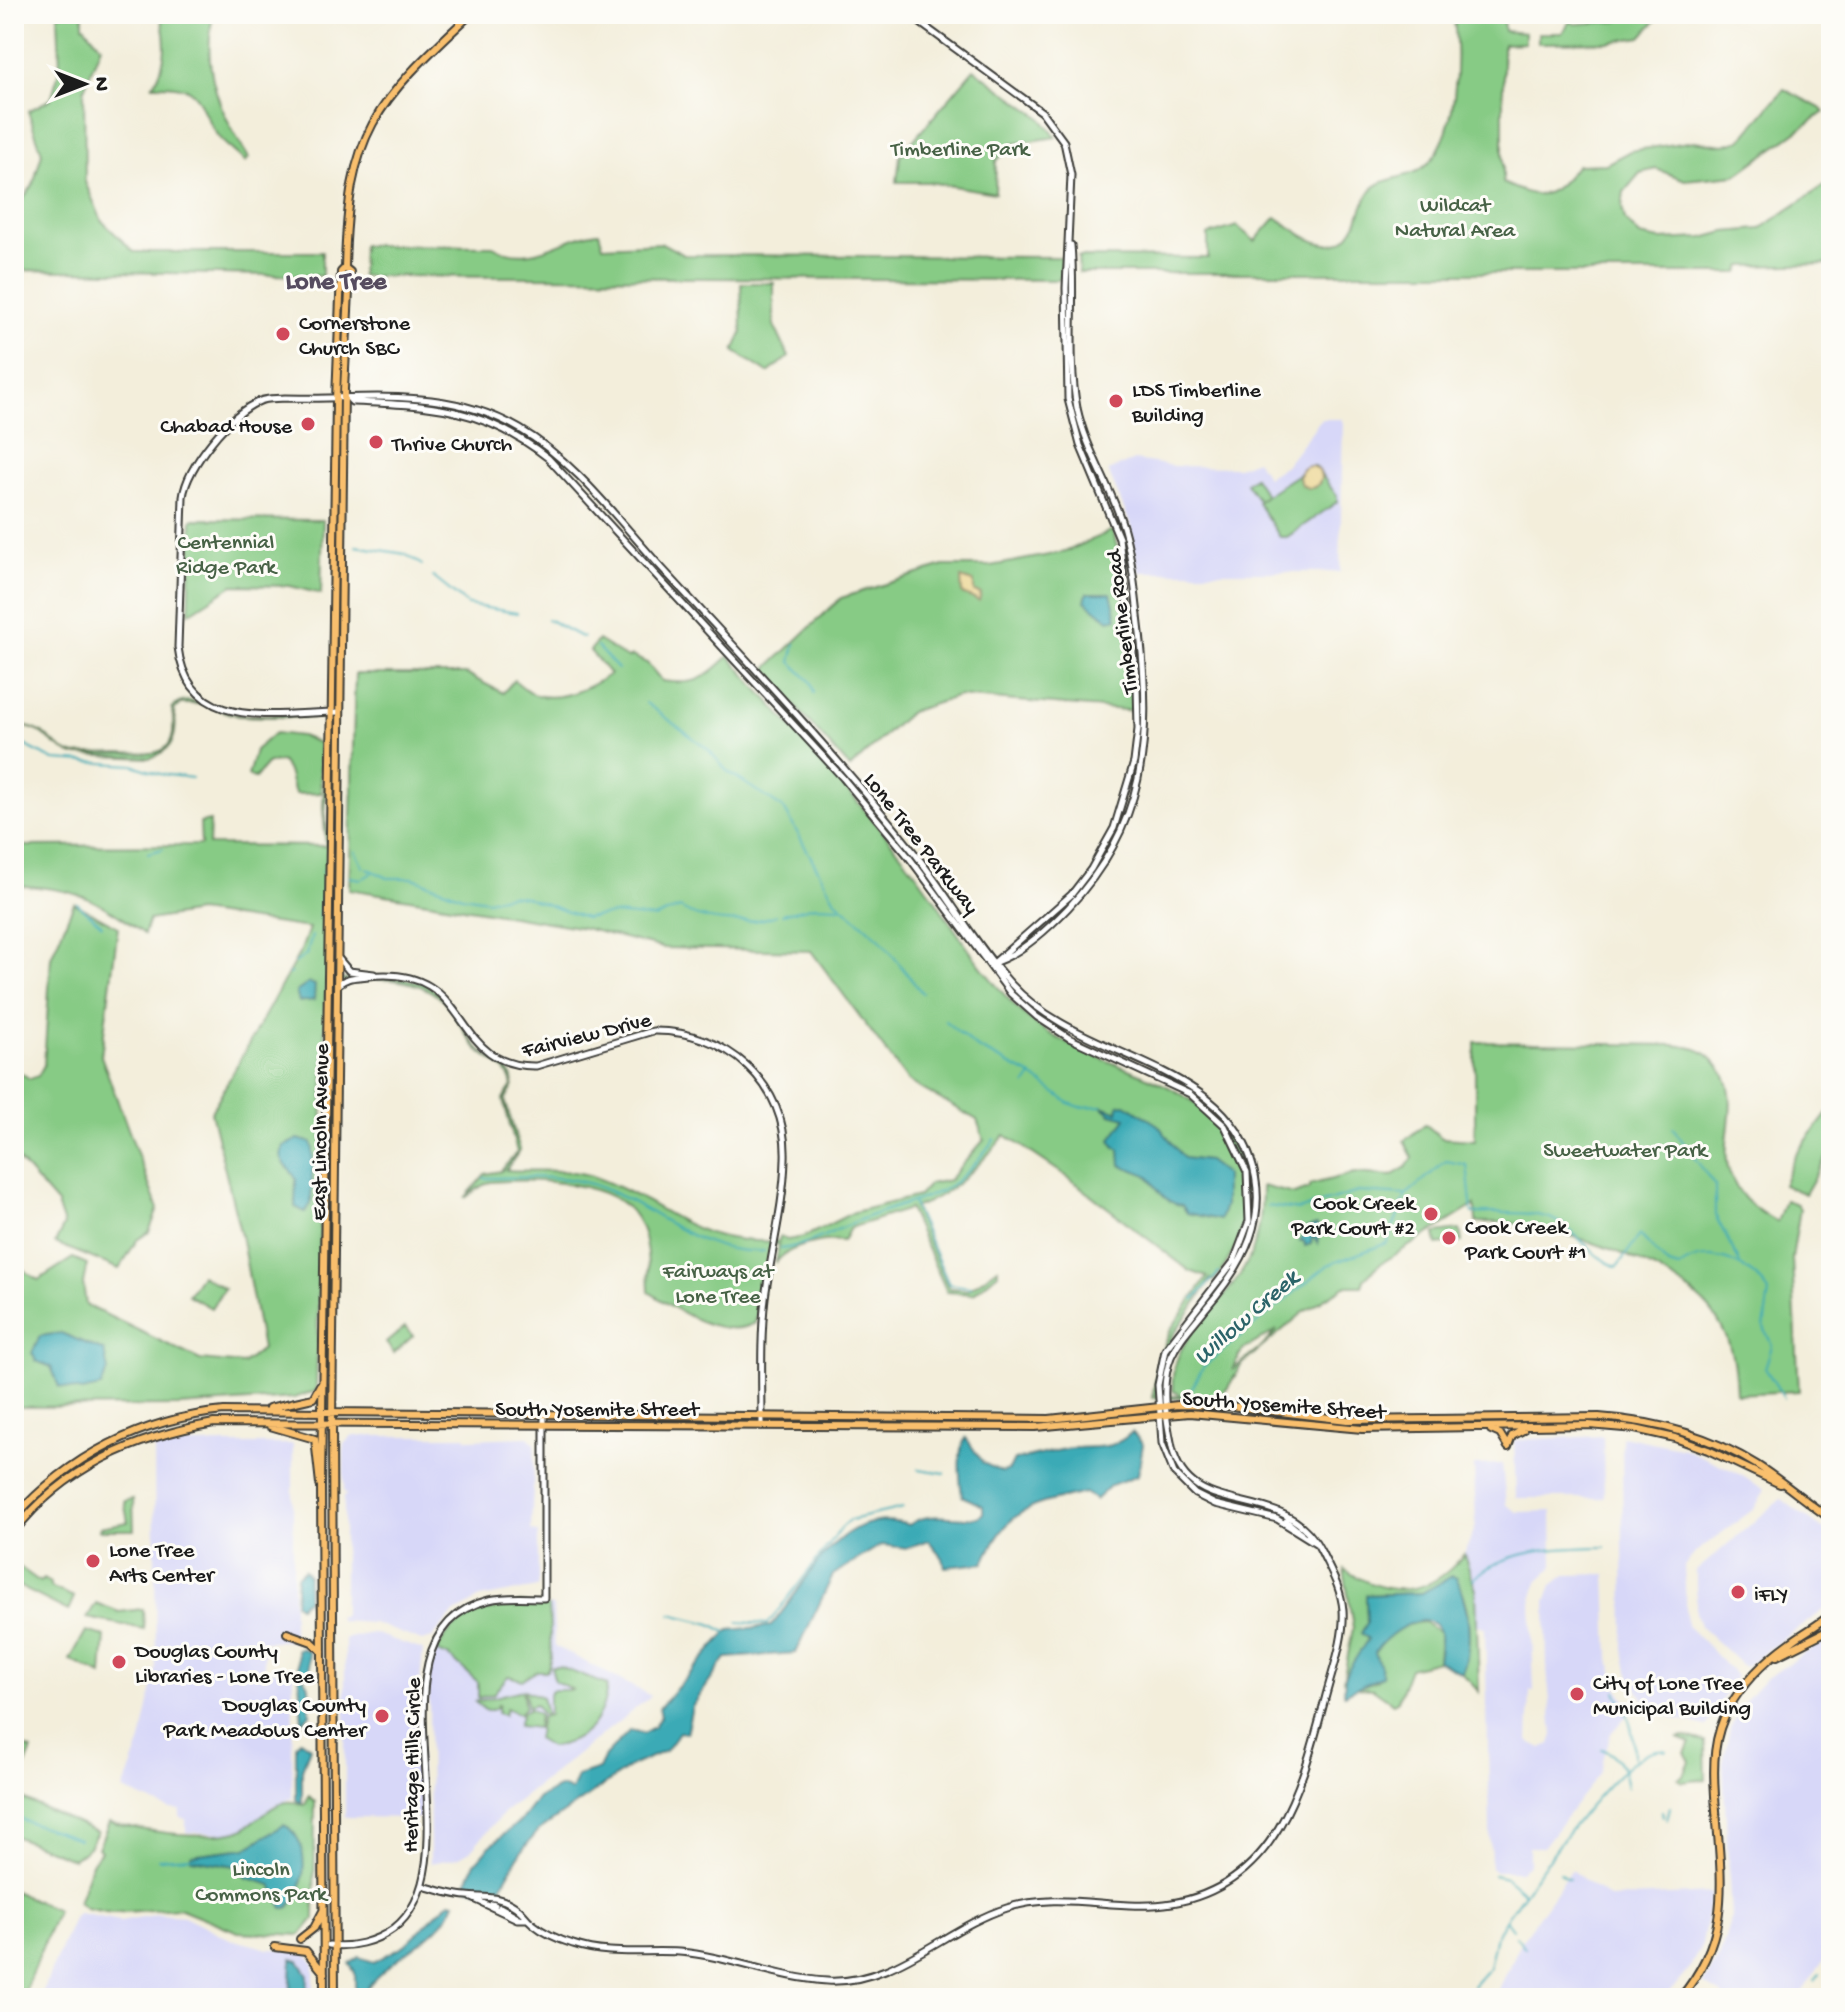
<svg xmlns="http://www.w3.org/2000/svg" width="1845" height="2012" viewBox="0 0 1845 2012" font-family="'Gochi Hand',sans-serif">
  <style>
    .built { fill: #d7d7f8 }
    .green { fill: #87cb85; stroke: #527450; stroke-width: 2; fill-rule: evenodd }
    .sand { fill: #eeda9e; stroke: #857b5d; stroke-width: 2 }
    .water { fill: #3aaab6; stroke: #2b6369; stroke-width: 2 }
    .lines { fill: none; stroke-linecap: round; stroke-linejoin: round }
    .stream { stroke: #3aaab6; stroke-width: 2 }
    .minor-casing { stroke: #3c3c39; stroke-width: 9 }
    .major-casing { stroke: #3c3c39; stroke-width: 10 }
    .minor { stroke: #fff; stroke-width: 5 }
    .major { stroke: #f9bf6d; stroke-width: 6 }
    .poi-dot { fill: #d1495b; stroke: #fdfcf7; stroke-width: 3 }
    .labels { text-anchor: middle; stroke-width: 6; stroke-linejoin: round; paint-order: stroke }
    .park-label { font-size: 22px; fill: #476246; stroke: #fdfcf7 }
    .poi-label { font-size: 22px; fill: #1c1c1c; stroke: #fdfcf7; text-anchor: start }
    .street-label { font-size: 22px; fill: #1c1c1c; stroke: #fdfcf7 }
    .water-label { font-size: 24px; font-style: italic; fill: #2b6369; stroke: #fdfcf7 }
    .quarter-label { font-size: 26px; font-weight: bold; fill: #564c5f; stroke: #fdfcf7 }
  </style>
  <rect width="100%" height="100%" fill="#fdfcf7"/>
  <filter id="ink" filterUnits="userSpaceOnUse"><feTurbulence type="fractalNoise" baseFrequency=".0125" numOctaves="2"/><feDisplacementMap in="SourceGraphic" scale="16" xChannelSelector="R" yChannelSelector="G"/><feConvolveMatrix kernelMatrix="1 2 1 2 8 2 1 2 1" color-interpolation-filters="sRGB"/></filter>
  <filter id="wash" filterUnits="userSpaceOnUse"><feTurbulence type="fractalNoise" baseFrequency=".006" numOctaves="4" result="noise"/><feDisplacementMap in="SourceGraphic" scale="32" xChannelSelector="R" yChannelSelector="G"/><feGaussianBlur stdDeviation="1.8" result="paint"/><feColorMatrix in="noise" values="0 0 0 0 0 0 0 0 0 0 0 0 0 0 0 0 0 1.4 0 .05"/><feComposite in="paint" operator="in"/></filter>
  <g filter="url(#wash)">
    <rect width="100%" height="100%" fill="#f3eedb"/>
    <path class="built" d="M1321,419H1343L1340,572H1139L1130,523L1108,471L1134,460L1174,466L1238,467L1256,460L1267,477L1287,464Z
      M352,1436H465L467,1439L528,1437L535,1443L531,1530L538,1533V1587L480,1598L453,1614L432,1638L422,1641L373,1623L340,1621L338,1617L344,1615V1496L347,1494L344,1492V1444Z
      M1603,1436L1604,1498H1516L1514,1440Z
      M1622,1436L1685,1449L1736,1472L1765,1490L1754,1509L1697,1551L1684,1566L1687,1625L1736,1676L1706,1727L1673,1718L1653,1708L1641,1696L1628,1671L1624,1651Z
      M154,1444H293V1641H264V1671H293L292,1798L273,1806L250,1827L232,1833L186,1832V1819L180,1818V1810L169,1809L123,1790L141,1741L156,1669Z
      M1502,1464L1506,1505L1517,1512L1552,1511L1553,1567L1538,1581L1531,1603L1534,1691H1530L1528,1741L1542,1748L1550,1744L1553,1735L1547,1669L1546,1601L1552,1585L1566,1575L1606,1574L1609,1657L1617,1687L1632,1710L1611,1733L1599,1774L1543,1847H1529V1864L1520,1871H1495L1491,1867L1485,1627L1478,1625L1476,1590L1464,1554L1476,1526L1474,1465Z
      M1781,1499L1831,1535V1605L1744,1667L1700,1626L1696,1613V1571Z
      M499,1602L553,1606L555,1646L651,1696L504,1812L470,1851L458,1858L430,1863L429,1672L435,1650L458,1619Z
      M373,1633L423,1650L420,1681L421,1818L345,1817V1638Z
      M1831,1636V1950L1798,1998H1727L1703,1984L1720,1956L1731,1917L1723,1763L1730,1728L1744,1702L1765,1679Z
      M1571,1870L1609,1898L1711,1893L1702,1944L1689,1969L1665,1998H1495L1521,1942Z
      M79,1913L120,1921L159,1914L184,1916L230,1939L269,1949L296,1950L308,1955L314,1964V1998H40L74,1916Z"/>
    <path class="green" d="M58,14H83V25L101,46L84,89L85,182L102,221L134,252H322V276L14,270V211L33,185L42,153L28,111L51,99L60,68Z
      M160,14H213C201,69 220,113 249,158L245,162C237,153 224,145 217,135C192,99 207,84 153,85C168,62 167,39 160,14Z
      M1453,14H1503L1504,31L1525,33V43L1503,44V183C1543,202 1550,198 1577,165L1606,164L1630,151L1694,141L1724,145L1741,140L1784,89L1820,108L1824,112L1736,175L1685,180L1656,169L1640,173L1624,192L1622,207L1625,220L1640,236L1660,240L1703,238L1725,232L1760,229L1831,181V264L1742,266L1739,273H1079L1078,257L1208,258V235L1237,226L1255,241L1276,217C1302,235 1336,264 1356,224C1361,214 1364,199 1371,190C1383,177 1406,179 1421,169C1459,145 1460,54 1453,14Z
      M1623,14H1662L1641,37L1610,42L1538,43V33H1562L1570,21L1575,24L1619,21Z
      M974,69L1040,117L1056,137L1012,144L996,161L995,193L929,182H897L900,156Z
      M599,232L603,246L662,243L684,255L1062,257L1060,280L361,276L362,245L493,246C532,269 565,234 599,232Z
      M741,283H774V325L789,357L768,373L734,351L742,333Z
      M1311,466H1315L1337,496V502L1287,537H1280L1257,502L1265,496L1258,500L1246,483L1254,477L1266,495Z
      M192,519L323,520L321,594L290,586L233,585L189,613Z
      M1113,530L1119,556L1136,711L958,696L910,712L850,768L764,671L841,598L943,566H990L1065,552Z
      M598,640L627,658L632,656L647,663L662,681C697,686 704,679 729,656C788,725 852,791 908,863C947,912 978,974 1026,1016C1083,1067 1176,1068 1223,1131C1259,1179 1250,1236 1214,1281L1210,1279C1185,1326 1159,1336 1157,1396H1184L1173,1391C1167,1339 1220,1310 1243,1270C1259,1244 1262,1215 1262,1186L1294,1194L1309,1189V1185L1355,1173L1391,1176L1406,1167L1413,1158L1404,1141L1425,1124L1442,1138L1475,1140V1042L1673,1045C1696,1047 1707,1050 1721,1069C1745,1105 1715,1144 1732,1179C1742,1200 1757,1211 1777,1222L1785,1200L1797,1204L1800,1209L1792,1258L1799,1391L1736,1394C1735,1365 1732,1342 1716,1318C1684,1269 1575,1232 1519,1224C1505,1221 1490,1223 1476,1222L1475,1205L1377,1266L1364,1279L1362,1286H1345L1305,1311L1242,1364L1227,1389L1215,1399L1152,1398L1160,1356L1171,1329L1207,1277L1190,1271L1069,1178L1005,1135C977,1168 954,1193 914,1208L949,1288L968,1290L998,1268V1273L973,1294L947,1292L909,1209L850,1228L843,1241C823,1239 787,1246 776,1263L779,1244H771L755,1323C722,1341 676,1310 649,1292C648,1269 649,1238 636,1218C613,1180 532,1178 491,1182C483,1183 472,1193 465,1198L485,1174L501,1171L517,1152L503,1099L512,1086C509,1065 489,1062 476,1047C464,1035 459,1018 448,1006C418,971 369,979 327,984L326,979L316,1391L294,1398L179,1406L16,1407L14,1263L38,1280L73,1258L87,1264L83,1283L86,1305L200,1360L243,1364L262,1349L242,1240L211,1112L301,950L309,928L198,912L149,920L144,934C100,900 74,887 17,886L22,846L201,845L200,823L210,821L209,845L326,846L323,807L328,721L325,718L239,716L204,704H180L174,710C178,733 175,750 150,758L76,755C57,752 50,733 31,728C24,726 18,728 14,726C48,726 47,746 74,755C89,754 105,753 119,753C157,754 180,758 172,709C185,690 217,712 234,714C265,718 298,710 328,717L331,720L325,814L329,845L327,980C356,979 392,973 420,982C451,992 459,1029 480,1050C491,1060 507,1064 512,1078C516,1089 508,1092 505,1100L520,1150L506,1170C535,1172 570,1167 597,1178C672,1206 689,1245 779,1241L780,1236L787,1240L804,1237L854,1212L918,1196L929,1184L949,1180L984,1140L977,1120L908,1081L811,951L663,948L584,928L349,889L355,674H466L503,693L514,680C520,685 529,693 536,695C561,702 591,687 610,674L590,651ZM1277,1330L1262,1347L1232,1370L1243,1350Z
      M275,733L301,736L319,743L321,793L296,794C288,784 292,770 281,762L268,763L255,778L248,776L255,750Z
      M74,903L118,927L101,1056L158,1209L149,1232L137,1240L119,1269L55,1243L64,1225L57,1204L14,1155V1068L30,1079L38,1076L44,1065L51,957Z
      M1831,1109V1149L1805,1194L1783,1185L1795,1155Z
      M1460,1230L1462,1242L1437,1245L1435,1233Z
      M201,1275L224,1288L211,1308L188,1295Z
      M405,1327L413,1336L394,1353L386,1343Z
      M133,1499L134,1530H99L100,1527L128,1522L124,1501Z
      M1464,1554L1476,1590L1479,1692L1462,1673C1473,1644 1472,1600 1452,1576L1422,1593L1366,1595L1368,1639L1343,1681L1353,1628L1344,1569C1387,1598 1430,1598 1464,1554Z
      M14,1563L40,1582L43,1579L50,1583V1587L74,1597L68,1611L14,1584Z
      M96,1603L119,1612L143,1609L144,1629L87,1618Z
      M520,1603L549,1607L551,1657L547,1671H537L522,1680L508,1676L493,1694L478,1698V1682L450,1657L438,1652V1648C457,1612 486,1611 520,1603Z
      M1424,1622L1440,1633L1438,1661L1410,1668L1398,1700L1393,1703L1373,1689L1355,1688L1378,1680C1377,1672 1374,1661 1375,1653C1378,1633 1407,1623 1424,1622Z
      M86,1631L105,1636L102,1675L70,1660Z
      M551,1667H560L607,1685C604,1720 585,1742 550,1747L537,1739L541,1717L549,1715V1694L553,1690H573L555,1681Z
      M522,1690L525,1707L519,1714L506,1708L504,1715L497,1713L499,1703L495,1709L486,1711L475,1702Z
      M524,1690L542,1697L546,1714H541L535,1704L528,1707Z
      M530,1709L539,1715L537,1728L518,1726L522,1713Z
      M1685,1737L1705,1742L1706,1779L1682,1782L1678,1778L1684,1775L1690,1761L1685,1753L1690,1743L1677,1738Z
      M21,1746L32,1750L14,1793V1765Z
      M14,1795L97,1832L89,1847L73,1859L14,1836Z
      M309,1796L315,1802L314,1919L301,1935L238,1932L179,1908L111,1913L86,1908L78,1902L92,1863L101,1851L98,1848L109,1822C148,1832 192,1839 233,1832C253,1829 272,1799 293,1802C297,1802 301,1805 305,1805Z
      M14,1891L57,1910L22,1998H14Z"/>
    <path class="sand" d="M1299 477a11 11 0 1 1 22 0a11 11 0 1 1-22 0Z
      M961,578L974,582V592L981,594L979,601L962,594Z"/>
    <path class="water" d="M1087,593H1111L1117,618L1109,620L1085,601Z
      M309,983L315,985L314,1000L299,1002L296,992Z
      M1126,1104L1158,1125L1184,1158L1208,1161L1225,1174V1205L1220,1220L1187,1213L1182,1205C1163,1203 1158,1188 1147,1175L1121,1165L1120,1150L1114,1146L1111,1139L1126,1118L1111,1114L1102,1106L1118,1112L1119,1105Z
      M298,1139L312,1143L313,1148L311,1204L305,1212L295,1207L296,1179C290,1167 275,1161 284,1146Z
      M1317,1225L1318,1243L1312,1236L1311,1244L1305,1246L1304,1241H1300L1306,1228Z
      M61,1333L104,1351L108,1371L101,1387L82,1391L59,1387L51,1367L36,1361L32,1353L40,1336Z
      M1132,1432L1143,1444L1138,1475L1111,1485L1095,1500L1085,1493C1030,1506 1009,1506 984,1563L945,1567L943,1558L928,1540L907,1548L881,1545L833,1575L796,1653L726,1658L692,1707L686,1733L679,1732L665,1751L633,1765L538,1831L520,1853L499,1890H477L465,1886L475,1863L488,1848L521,1820L538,1798L561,1787L571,1791L577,1776L599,1769L605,1756L630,1730L643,1733L654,1727L661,1715L659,1708L729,1630L771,1626C809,1582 838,1503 909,1525C933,1506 969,1526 983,1514V1506L962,1496C960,1479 956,1451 966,1438L983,1463L1002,1472L1009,1470L1014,1460C1032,1458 1048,1452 1065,1449C1091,1445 1111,1453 1132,1432Z
      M304,1570L308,1575L307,1599L299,1606L295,1603L297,1576Z
      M1452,1576L1457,1578C1468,1607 1474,1642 1462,1673L1438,1661C1439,1653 1441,1643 1440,1635C1433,1602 1383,1635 1375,1653L1383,1676L1344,1694L1345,1675L1368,1639L1361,1633L1367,1623L1366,1595L1422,1593Z
      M300,1648L308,1651L310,1672L303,1677L309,1686L310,1714L302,1722L297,1649Z
      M300,1740L310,1747L302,1770V1803L296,1800V1745Z
      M284,1825C311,1838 308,1890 288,1908H283L272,1885L245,1877L242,1867L191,1859V1855L246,1848Z
      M450,1901L455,1902C442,1940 384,1958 363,1994L355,1996V1973L350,1964L359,1957L374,1962L405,1945Z
      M292,1959L299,1961L308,1975L307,1998H290Z"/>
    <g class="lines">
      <path class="stream" d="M356,546L405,554L422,565
        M433,577L468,605L517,613
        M547,619L583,638
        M795,644L791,662L811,682L814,693
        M597,647L618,669
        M646,703L708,749L727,771L784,809L835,900L880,939L922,993
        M14,740L54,760L133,765L160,774L192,778
        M355,851L363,867
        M148,853L163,849
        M367,868L388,878H413L462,896L487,900L510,895L526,897L585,918L614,914L654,918L680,908C704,923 750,926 776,915
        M321,870L323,873
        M349,877L362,879L372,873
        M77,903L102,925
        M782,914L815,906L840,907
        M319,917L325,876
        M295,963L306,955L312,936
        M289,974L291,973
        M945,1021L976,1047L1032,1076L1069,1103L1080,1107L1102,1106
        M1026,1085L1032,1076
        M1673,1128L1715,1186V1215L1740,1263
        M315,1168H319
        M484,1178C522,1178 564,1173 600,1187C657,1208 698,1256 764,1251
        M913,1204L949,1284L970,1287
        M1267,1206L1298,1210L1358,1192L1406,1195
        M781,1249C811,1245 834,1230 862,1219C926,1193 950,1203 994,1139
        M1194,1299L1219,1273
        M1192,1388L1204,1366L1328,1265L1387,1243L1406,1195L1446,1161L1467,1165L1472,1213C1498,1214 1540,1209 1562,1224C1583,1239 1591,1256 1617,1267L1640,1235L1668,1265L1679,1268C1707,1243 1752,1265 1769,1292L1764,1327L1772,1346L1765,1368L1784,1398
        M1829,1398L1831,1399
        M919,1469L945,1473
        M1473,1579C1506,1548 1563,1548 1606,1547
        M671,1614L711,1624L726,1632
        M738,1622L768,1624L842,1527L850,1520L903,1508
        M1616,1692C1630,1714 1634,1732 1634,1758
        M1602,1749C1621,1756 1624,1769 1627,1788
        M1662,1811L1663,1816
        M14,1817L79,1839
        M1667,1819L1670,1807
        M158,1859L191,1857
        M1560,1873L1569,1879
        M1493,1875L1506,1878L1524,1893
        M1506,1921L1512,1929
        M1516,1936L1525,1948
        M1815,1981L1820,1974
        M1473,1986L1489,1968L1496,1935L1509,1914C1532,1884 1628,1735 1666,1751
        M1469,1998L1471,1992"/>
    </g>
  </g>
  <g filter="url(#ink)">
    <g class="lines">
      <g class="minor-casing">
        <path id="minor" d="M908,14L1042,112L1064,142L1071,175L1066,288L1068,399L1080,445L1119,538L1137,685L1138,729L1134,762L1114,828L1091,869L1071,895L995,962
          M350,400L352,402C430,405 484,407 548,458L843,778L908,856L1011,994L1037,1017L1069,1038L1190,1094L1225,1126L1247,1172L1249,1221L1234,1261L1165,1350L1158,1385L1162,1443L1174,1473L1195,1494L1215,1504L1277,1519L1317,1544
          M340,712C276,712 188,734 178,647L183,497C187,466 230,413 260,401C267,398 277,399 285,398C366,400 445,385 520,429C575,461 618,520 660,566C746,659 833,751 912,850C947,893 974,943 1011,984C1079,1059 1216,1059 1250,1157C1271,1216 1244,1264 1206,1308C1194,1324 1179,1338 1171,1357C1160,1384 1166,1419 1172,1447C1190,1526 1286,1477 1322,1553C1331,1572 1341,1588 1343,1610C1345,1639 1332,1671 1325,1699C1302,1786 1277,1885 1172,1903C1117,1912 1062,1890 1007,1908C946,1927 894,1985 827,1981C777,1978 729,1956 679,1952C643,1950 608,1956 573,1944C560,1940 544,1933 533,1924C521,1914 525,1912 511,1904C496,1895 483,1898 467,1896C453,1895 437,1890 423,1886
          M339,959L349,971L374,974
          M996,962C1023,952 1048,929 1068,908C1146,825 1152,741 1140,633C1136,601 1134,568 1126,537C1115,492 1087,454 1077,408C1067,355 1076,298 1071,245
          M339,984C348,976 356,978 368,976C476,963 447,1068 536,1066L653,1031C726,1030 788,1083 785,1159C784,1205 771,1252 765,1298C760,1340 762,1384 762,1426
          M1286,1521L1301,1533
          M472,1898L517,1919H526
          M492,1904L495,1905
          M500,1907L516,1916
          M329,1945C351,1948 375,1942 393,1929C483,1861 355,1632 489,1600C507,1596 526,1598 544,1598V1415"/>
      </g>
      <g class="major-casing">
        <path id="major" d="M269,1408L313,1398L320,1385
          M270,1426L315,1439L320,1484
          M1491,1430L1500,1434L1508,1447
          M1508,1447L1512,1436L1523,1430
          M14,1518C69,1456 142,1419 224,1411L1049,1419L1178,1405L1230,1406L1347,1420L1599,1417C1654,1421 1709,1435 1757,1465C1782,1481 1806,1502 1831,1519
          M14,1532C64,1467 135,1437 214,1423L1035,1427L1190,1413L1362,1429L1589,1425L1635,1429L1675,1438L1708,1450L1780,1484
          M287,1633L312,1642L322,1651
          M1777,1656L1831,1629
          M300,1939L314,1928L323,1911
          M275,1947L306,1951L324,1973
          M324,1998L321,1486L336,399L341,272L345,268C348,132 374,104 471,14
          M335,1998L332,1424L344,389L350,272L345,268
          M1680,1998C1735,1933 1720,1875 1715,1796C1713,1765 1713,1736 1729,1708C1743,1682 1767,1659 1791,1642C1804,1632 1819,1625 1831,1614"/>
      </g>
      <use href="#minor" class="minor"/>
      <use href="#major" class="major"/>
    </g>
  </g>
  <g class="poi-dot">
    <circle cx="283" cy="334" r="8"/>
    <circle cx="1116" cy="401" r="8"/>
    <circle cx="308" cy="424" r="8"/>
    <circle cx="376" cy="442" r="8"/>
    <circle cx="1431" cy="1214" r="8"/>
    <circle cx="1449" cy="1238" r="8"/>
    <circle cx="93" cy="1561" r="8"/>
    <circle cx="1738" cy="1592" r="8"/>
    <circle cx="119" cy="1662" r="8"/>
    <circle cx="1577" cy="1694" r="8"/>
    <circle cx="382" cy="1716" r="8"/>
  </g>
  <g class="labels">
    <g class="park-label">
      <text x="960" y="155">Timberline Park</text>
      <text x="1455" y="211">Wildcat<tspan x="1455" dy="25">Natural Area</tspan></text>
      <text x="226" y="548">Centennial<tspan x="226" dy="25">Ridge Park</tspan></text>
      <text x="1625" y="1156">Sweetwater Park</text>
      <text x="718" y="1277">Fairways at<tspan x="718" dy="25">Lone Tree</tspan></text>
      <text x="261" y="1875">Lincoln<tspan x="261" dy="25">Commons Park</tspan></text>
    </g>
    <g class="poi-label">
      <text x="299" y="329">Cornerstone<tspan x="299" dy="25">Church SBC</tspan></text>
      <text x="1132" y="396">LDS Timberline<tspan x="1132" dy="25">Building</tspan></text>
      <text x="292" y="432" text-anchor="end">Chabad House</text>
      <text x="392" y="450">Thrive Church</text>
      <text x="1415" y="1209" text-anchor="end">Cook Creek<tspan x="1415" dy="25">Park Court #2</tspan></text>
      <text x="1465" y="1233">Cook Creek<tspan x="1465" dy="25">Park Court #1</tspan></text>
      <text x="109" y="1556">Lone Tree<tspan x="109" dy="25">Arts Center</tspan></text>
      <text x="1754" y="1600">iFLY</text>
      <text x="135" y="1657">Douglas County<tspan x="135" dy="25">Libraries - Lone Tree</tspan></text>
      <text x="1593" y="1689">City of Lone Tree<tspan x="1593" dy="25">Municipal Building</tspan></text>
      <text x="366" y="1711" text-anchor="end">Douglas County<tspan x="366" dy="25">Park Meadows Center</tspan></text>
    </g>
    <g class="street-label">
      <text transform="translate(1120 622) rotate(-97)" y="8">Timberline Road</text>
      <text transform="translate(923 842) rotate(52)" y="8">Lone Tree Parkway</text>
      <text transform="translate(586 1033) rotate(-14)" y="8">Fairview Drive</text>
      <text transform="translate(318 1132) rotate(-89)" y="8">East Lincoln Avenue</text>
      <text transform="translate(1284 1403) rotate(4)" y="8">South Yosemite Street</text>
      <text x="597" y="1415">South Yosemite Street</text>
      <text transform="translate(410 1765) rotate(-89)" y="8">Heritage Hills Circle</text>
    </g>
    <g class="water-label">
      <text transform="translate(1245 1316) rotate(-41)" y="8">Willow Creek</text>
    </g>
    <g class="quarter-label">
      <text x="336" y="288">Lone Tree</text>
    </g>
  </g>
  <rect width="1845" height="2012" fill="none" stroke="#fdfcf7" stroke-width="48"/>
  <g transform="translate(84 84) rotate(90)" stroke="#fdfcf7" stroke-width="6" paint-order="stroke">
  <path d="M0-6L14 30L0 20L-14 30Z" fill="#1c1c1c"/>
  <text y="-12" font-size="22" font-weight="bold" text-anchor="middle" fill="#1c1c1c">N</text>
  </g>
</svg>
